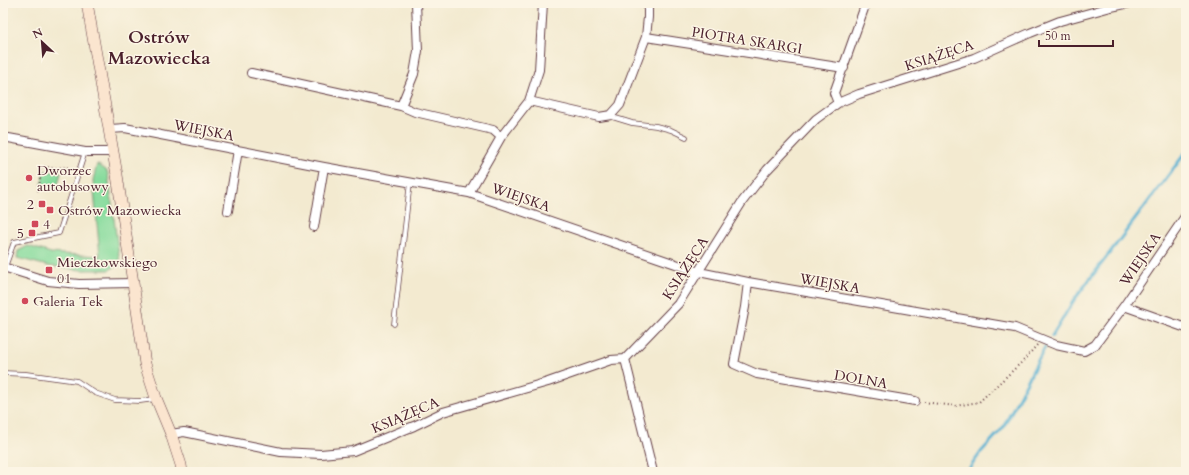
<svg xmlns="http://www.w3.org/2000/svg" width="1189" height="475" viewBox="0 0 1189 475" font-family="Cardo,serif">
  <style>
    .green { fill: #87db9d; stroke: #687d64 }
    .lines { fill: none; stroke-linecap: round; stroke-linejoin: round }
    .stream { stroke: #54b0d2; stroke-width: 3 }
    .lane-casing { stroke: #633d44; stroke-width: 5.5 }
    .street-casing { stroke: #633d44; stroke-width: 10 }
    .secondary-casing { stroke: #633d44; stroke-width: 12 }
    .path { stroke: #633d44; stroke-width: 2; stroke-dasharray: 1 3; stroke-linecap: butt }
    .lane { stroke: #fff; stroke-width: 4 }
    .street { stroke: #fff; stroke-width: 8 }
    .secondary { stroke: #fbe5cf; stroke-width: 11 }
    .poi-dot { fill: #d1495b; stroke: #fcf5e5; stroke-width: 1.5 }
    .labels { text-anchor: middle; stroke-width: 3; stroke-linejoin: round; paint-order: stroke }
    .street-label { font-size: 14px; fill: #4a1f2b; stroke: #fcf5e5 }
    .poi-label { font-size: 14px; fill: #4a1f2b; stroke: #fcf5e5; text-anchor: start }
    .district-label { font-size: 18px; font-weight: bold; fill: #4a1f2b; stroke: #fcf5e5 }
  </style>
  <rect width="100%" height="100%" fill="#fcf5e5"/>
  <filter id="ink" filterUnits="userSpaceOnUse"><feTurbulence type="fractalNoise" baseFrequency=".025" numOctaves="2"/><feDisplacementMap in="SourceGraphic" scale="8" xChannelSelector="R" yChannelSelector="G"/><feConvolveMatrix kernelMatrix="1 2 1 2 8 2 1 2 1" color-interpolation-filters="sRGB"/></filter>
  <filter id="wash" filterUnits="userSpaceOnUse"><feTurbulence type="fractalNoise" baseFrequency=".012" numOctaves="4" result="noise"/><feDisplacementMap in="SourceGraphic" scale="16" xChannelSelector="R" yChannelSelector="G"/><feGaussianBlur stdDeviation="0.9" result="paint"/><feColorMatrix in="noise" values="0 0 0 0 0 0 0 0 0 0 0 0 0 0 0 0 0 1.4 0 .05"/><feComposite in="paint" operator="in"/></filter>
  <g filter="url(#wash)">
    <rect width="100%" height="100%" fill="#f3ead0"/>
    <path class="green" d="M97,164L106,170L108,174L120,264L109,270H81L48,266L17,258L18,251L28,246L51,253L63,254L100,256L93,180Z
      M43,171L61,172L58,185L42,187Z"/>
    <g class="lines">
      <path class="stream" d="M1052,336L1074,300L1186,152
        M967,472L981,452L1003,428L1045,347"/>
    </g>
  </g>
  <g filter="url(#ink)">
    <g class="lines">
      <g class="lane-casing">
        <path id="lane" d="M609,116L632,123L656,126L671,130L686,137
          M5,267L14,242L59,233L85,152
          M394,324L410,182
          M3,373L26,374L77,381L95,393L115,400L140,401L155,399"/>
      </g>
      <g class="street-casing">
        <path id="street" d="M646,37L844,68
          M251,73L401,106L415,112L493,130L501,137
          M529,101L599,117L611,115L620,105L646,37L648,17V3
          M838,103L834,93L866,3
          M401,106L414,74L418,51L416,3
          M110,129L125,128L324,167L469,193L699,272L748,282L1015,328L1056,345L1084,351L1095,345L1124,306L1186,215
          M3,137L85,152H113
          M469,193L501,137L529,101L539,70L543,3
          M228,211L238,150
          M314,227L324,167
          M3,267L48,281L79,284L133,283
          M748,282L745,307L734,364L757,374L915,401
          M1124,306L1186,328
          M625,359L653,472
          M171,434L184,432L281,452L321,454L353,451L414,426L443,412L548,382L611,360L625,359L678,304L742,202L767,170L816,119L838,103L859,94L974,58L1030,33L1060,21L1111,7L1130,3"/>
      </g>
      <g class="secondary-casing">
        <path id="secondary" d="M87,3L117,175L145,364L156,398L171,434L181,465L182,472"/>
      </g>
      <path class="path" d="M38,191C41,182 39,174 41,166L51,168L68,167
        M924,402L955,406L979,402L1023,361L1037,345"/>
      <use href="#lane" class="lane"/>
      <use href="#street" class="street"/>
      <use href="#secondary" class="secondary"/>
    </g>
  </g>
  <g class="poi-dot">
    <circle cx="29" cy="178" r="4"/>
    <rect x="38" y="200" width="8" height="8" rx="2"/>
    <rect x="46" y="206" width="8" height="8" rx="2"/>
    <rect x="31" y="220" width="8" height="8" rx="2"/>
    <rect x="28" y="229" width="8" height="8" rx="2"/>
    <rect x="45" y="266" width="8" height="8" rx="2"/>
    <circle cx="25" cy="301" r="4"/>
  </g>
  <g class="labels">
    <g class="street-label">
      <text transform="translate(747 40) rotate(9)" y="5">PIOTRA SKARGI</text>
      <text transform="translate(939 55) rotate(-18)" y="5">KSIĄŻĘCA</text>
      <text transform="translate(204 130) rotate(11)" y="5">WIEJSKA</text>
      <text transform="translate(521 197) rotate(19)" y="5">WIEJSKA</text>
      <text transform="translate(1140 259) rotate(-56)" y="5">WIEJSKA</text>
      <text transform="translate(685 268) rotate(-57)" y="5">KSIĄŻĘCA</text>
      <text transform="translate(830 283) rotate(10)" y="5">WIEJSKA</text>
      <text transform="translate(861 379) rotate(10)" y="5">DOLNA</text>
      <text transform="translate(405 415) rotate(-23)" y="5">KSIĄŻĘCA</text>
    </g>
    <g class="poi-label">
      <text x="37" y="175">Dworzec<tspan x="37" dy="16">autobusowy</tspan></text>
      <text x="34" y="209" text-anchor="end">2</text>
      <text x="58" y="215">Ostrów Mazowiecka</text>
      <text x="43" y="229">4</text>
      <text x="24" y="238" text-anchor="end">5</text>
      <text x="57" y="267">Mieczkowskiego<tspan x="57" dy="16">01</tspan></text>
      <text x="33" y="306">Galeria Tek</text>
    </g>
    <g class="district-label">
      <text x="159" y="43">Ostrów<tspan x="159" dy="21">Mazowiecka</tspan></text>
    </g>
  </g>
  <rect width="1189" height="475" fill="none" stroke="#fcf5e5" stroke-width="16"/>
  <g transform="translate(42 42) rotate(334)" stroke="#fcf5e5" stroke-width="3" paint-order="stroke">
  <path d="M0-3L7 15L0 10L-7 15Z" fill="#4a1f2b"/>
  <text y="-6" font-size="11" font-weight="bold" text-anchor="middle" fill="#4a1f2b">N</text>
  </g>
  <path d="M1039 40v6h74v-6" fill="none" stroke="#4a1f2b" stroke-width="2"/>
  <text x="1045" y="40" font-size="12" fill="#4a1f2b" stroke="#fcf5e5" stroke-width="3" paint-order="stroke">50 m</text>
</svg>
